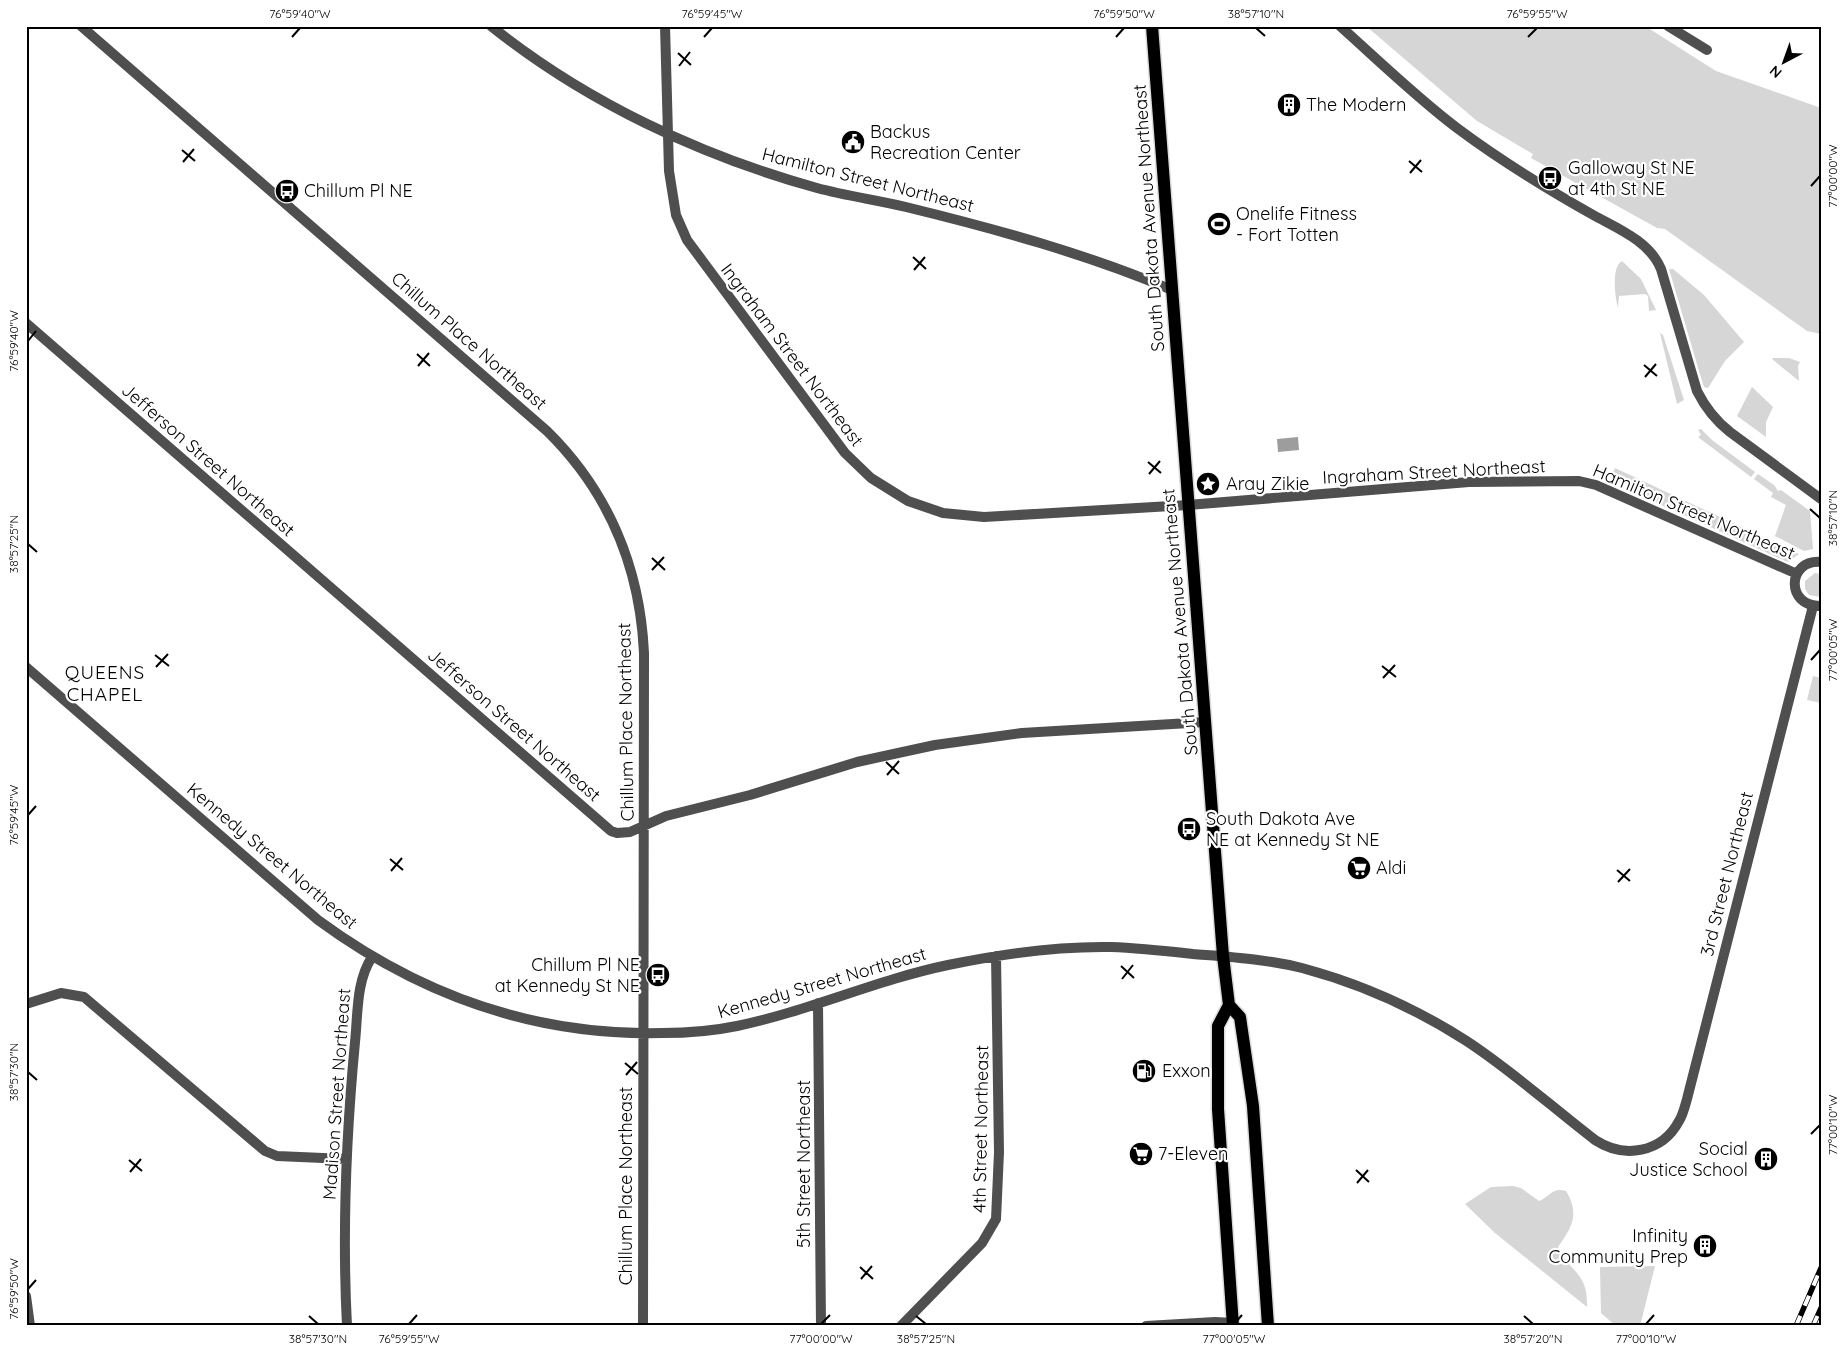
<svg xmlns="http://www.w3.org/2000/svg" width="1847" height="1352" viewBox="0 0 1847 1352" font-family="Quicksand,sans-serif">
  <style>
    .green { fill: #d6d6d6 }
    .water { fill: #9d9d9d }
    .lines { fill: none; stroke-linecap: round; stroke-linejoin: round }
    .primary-casing { stroke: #dbdbdb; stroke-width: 15 }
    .street { stroke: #4f4f4f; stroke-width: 10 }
    .primary { stroke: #000; stroke-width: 12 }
    .rail-casing { stroke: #000; stroke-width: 5.5 }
    .rail { stroke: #fff; stroke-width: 4; stroke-dasharray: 11; stroke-linecap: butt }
    .ticks { fill: none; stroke: #000; stroke-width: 2 }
    .labels { text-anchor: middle; stroke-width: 4.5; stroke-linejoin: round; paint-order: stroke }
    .poi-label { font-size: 18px; fill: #000; stroke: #fff; text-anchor: start }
    .street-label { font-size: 18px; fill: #000; stroke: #fff }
    .neighbourhood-label { font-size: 19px; letter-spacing: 1px; fill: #000; stroke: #fff }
    .neatline { fill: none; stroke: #000; stroke-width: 2 }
    .ticks-label { font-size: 12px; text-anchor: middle; fill: #000 }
  </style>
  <rect width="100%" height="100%" fill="#fff"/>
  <path class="green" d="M1366,26H1645L1716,71L1821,108V334L1807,331L1665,229L1657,228L1531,158L1533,154L1477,121Z
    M1622,261L1641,279L1656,310L1649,311L1648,296L1645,294L1619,296L1618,308C1615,297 1611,267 1622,261Z
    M1669,269H1673L1704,295L1744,342L1725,361L1708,388L1704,387L1699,371Z
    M1660,333L1663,335L1684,400L1677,404Z
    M1773,358H1789L1800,362L1798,366L1799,381L1772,359Z
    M1752,387L1773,407L1766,422V437L1737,416Z
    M1701,429L1712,440L1755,472L1751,477L1698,437L1701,435L1698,430Z
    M1615,468L1799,554L1788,562L1637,494L1634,488L1611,477Z
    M1758,474L1774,485L1778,491L1781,490L1810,511L1813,549L1804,551L1775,536L1786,505L1771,497L1773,493L1754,479Z
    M1815,573L1821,574L1820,597L1809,595L1805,589V581Z
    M1813,676L1821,678V703L1807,700Z
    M1513,1186L1521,1188L1539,1201C1550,1197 1552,1187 1566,1191C1580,1214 1572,1227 1558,1247C1571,1274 1588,1272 1587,1307L1495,1233L1465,1204L1491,1187Z
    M1655,1266L1640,1326H1616L1601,1313L1600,1267Z"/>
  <path class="water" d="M1298,437L1299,450L1278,452L1277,439Z"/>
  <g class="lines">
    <g class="primary-casing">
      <path id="primary" d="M1152,26L1223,956L1229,1005L1218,1026V1109L1233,1326
        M1229,1005L1240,1017L1253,1106L1268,1326"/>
    </g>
    <path class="street" d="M81,26L547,431C608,491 640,567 644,653L643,1326
      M491,26C586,102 701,156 817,188C847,196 877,200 906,207C996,229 1087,254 1172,290
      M665,26L669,171L676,215L687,240L845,453L871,478L908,501L943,513L984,517L1188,505L1469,482L1579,481L1596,485L1797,574
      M1340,26C1378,60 1416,97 1457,128C1501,161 1547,189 1595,216C1619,229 1650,242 1661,269L1697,391C1705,407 1716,421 1730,432L1821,499
      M1668,26L1707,50
      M26,323L611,831L617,833L630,832L666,816L750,795L857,762L935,745L1022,733L1206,722
      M1821,562C1787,559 1785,607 1821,606
      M26,667L318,920C420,995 534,1036 662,1033C687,1033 713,1031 737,1026C809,1011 876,980 948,965C1001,954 1057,946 1111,947C1139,948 1166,951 1193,954C1230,957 1266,959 1302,968C1358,983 1415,1008 1465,1040C1510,1069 1552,1107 1595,1140C1624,1159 1662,1153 1679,1121C1683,1115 1685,1106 1687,1099L1813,606
      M818,1003L821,1326
      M26,1004L61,993L84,997L265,1151L277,1156L346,1159
      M26,1296L30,1326
      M347,1326C342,1230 346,1137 355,1042C358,1014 356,981 372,957
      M901,1326L982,1243L996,1219L999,1152L996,956
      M1146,1326L1215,1322L1233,1323"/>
    <use href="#primary" class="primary"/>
    <g class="rail-casing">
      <path id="rail" d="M1796,1326L1821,1268
        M1813,1326L1821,1308"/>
    </g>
    <use href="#rail" class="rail"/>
  </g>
  <path class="ticks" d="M1256,28L1265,36M292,37L300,28M704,37L712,28M1116,37L1124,28M1528,37L1537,28M678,53L691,65M679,66L690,52M182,150L195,161M1409,161L1422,172M183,162L194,149M1410,173L1421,160M1811,186L1820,176M913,257L926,269M914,270L925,257M28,341L36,331M417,354L430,366M1644,365L1657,376M418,366L429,353M1645,377L1656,364M1148,462L1161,473M1149,474L1160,461M1810,509L1820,518M28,544L37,552M652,558L665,570M652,570L664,557M155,655L169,666M1811,660L1820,650M1382,666L1396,677M156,667L168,654M1383,678L1395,665M886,762L899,774M887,775L899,761M28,815L36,806M390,859L403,870M1617,870L1630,881M391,871L402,858M1618,882L1630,869M1121,966L1134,978M1122,979L1133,965M625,1063L638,1074M28,1072L37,1080M626,1075L637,1062M1811,1134L1820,1125M129,1160L142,1171M1356,1170L1369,1182M130,1172L141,1159M1357,1183L1368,1170M860,1267L873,1279M861,1279L872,1266M28,1289L36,1280M309,1316L318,1324M916,1316L926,1324M1524,1316L1533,1324M409,1324L417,1315M821,1324L830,1315M1234,1324L1242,1315M1646,1324L1654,1315"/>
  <defs>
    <g id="building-disc" transform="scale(1.25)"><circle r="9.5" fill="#000" stroke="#fff"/><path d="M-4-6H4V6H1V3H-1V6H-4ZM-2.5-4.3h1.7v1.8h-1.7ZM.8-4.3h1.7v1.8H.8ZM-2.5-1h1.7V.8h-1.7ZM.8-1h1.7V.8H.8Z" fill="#fff"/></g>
    <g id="civic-disc" transform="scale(1.25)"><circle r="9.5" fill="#000" stroke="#fff"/><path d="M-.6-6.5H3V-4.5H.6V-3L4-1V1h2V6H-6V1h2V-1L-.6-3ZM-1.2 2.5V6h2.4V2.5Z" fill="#fff"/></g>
    <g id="bus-disc" transform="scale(1.25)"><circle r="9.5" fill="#000" stroke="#fff"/><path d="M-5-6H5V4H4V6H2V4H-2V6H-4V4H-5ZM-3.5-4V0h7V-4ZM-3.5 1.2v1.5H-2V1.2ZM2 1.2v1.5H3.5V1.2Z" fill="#fff"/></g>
    <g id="stadium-disc" transform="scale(1.25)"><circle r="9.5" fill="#000" stroke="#fff"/><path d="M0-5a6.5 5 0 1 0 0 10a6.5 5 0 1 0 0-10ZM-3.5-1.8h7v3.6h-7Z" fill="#fff"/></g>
    <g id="sight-disc" transform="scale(1.25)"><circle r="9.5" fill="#000" stroke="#fff"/><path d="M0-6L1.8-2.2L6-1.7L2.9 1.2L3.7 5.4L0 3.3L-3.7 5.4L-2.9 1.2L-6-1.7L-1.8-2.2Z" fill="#fff"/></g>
    <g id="supermarket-disc" transform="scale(1.25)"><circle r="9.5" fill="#000" stroke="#fff"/><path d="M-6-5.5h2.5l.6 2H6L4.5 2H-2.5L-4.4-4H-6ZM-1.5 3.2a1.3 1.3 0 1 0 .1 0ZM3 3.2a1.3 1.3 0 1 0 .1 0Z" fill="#fff"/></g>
    <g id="fuel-disc" transform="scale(1.25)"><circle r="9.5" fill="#000" stroke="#fff"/><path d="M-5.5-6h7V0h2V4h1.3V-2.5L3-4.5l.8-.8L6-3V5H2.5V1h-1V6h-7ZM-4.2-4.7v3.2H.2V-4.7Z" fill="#fff"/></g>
  </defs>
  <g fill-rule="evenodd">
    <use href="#building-disc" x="1289" y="105"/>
    <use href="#civic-disc" x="853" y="142"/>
    <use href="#bus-disc" x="1550" y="178"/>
    <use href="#bus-disc" x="287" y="191"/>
    <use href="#stadium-disc" x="1219" y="224"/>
    <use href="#sight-disc" x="1208" y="484"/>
    <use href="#bus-disc" x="1189" y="829"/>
    <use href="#supermarket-disc" x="1359" y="868"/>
    <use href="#bus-disc" x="658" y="975"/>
    <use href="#fuel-disc" x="1144" y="1071"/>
    <use href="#supermarket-disc" x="1141" y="1154"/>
    <use href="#building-disc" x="1766" y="1159"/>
    <use href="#building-disc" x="1705" y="1246"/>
  </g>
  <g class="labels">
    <g class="poi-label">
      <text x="1306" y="111">The Modern</text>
      <text x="870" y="138">Backus<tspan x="870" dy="21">Recreation Center</tspan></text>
      <text x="1568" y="174">Galloway St NE<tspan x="1568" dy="21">at 4th St NE</tspan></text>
      <text x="304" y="197">Chillum Pl NE</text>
      <text x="1236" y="220">Onelife Fitness<tspan x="1236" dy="21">- Fort Totten</tspan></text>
      <text x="1226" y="490">Aray Zikie</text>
      <text x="1206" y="825">South Dakota Ave<tspan x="1206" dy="21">NE at Kennedy St NE</tspan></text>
      <text x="1376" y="874">Aldi</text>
      <text x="640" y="971" text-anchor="end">Chillum Pl NE<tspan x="640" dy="21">at Kennedy St NE</tspan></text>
      <text x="1162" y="1077">Exxon</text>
      <text x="1748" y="1155" text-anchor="end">Social<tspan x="1748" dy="21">Justice School</tspan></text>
      <text x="1158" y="1160">7-Eleven</text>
      <text x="1688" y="1242" text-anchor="end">Infinity<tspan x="1688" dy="21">Community Prep</tspan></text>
    </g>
    <g class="street-label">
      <text transform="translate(868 180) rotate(14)" y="6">Hamilton Street Northeast</text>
      <text transform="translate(1149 218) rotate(-94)" y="6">South Dakota Avenue Northeast</text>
      <text transform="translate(469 341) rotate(41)" y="6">Chillum Place Northeast</text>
      <text transform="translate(792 355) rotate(53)" y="6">Ingraham Street Northeast</text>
      <text transform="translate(208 460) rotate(41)" y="6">Jefferson Street Northeast</text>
      <text transform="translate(1434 472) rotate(-3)" y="6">Ingraham Street Northeast</text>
      <text transform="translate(1694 512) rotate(23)" y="6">Hamilton Street Northeast</text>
      <text transform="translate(1180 622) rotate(-95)" y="6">South Dakota Avenue Northeast</text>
      <text transform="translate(626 722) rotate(-91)" y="6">Chillum Place Northeast</text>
      <text transform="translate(514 725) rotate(41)" y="6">Jefferson Street Northeast</text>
      <text transform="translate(272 856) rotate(40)" y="6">Kennedy Street Northeast</text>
      <text transform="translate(1727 874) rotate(-76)" y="6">3rd Street Northeast</text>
      <text transform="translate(822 983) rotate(-16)" y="6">Kennedy Street Northeast</text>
      <text transform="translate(337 1094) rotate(-86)" y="6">Madison Street Northeast</text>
      <text transform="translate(981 1129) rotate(-89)" y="6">4th Street Northeast</text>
      <text transform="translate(804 1164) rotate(-90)" y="6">5th Street Northeast</text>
      <text transform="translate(626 1186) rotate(-90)" y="6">Chillum Place Northeast</text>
    </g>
    <g class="neighbourhood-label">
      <text x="105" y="679">QUEENS<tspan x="105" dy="22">CHAPEL</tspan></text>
    </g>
  </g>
  <rect width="1847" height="1352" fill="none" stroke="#ffffff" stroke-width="55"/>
  <g transform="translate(1784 62) rotate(221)" stroke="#ffffff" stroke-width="4" paint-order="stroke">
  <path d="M0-4L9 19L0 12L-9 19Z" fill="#000000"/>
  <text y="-8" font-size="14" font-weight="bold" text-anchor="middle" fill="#000000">N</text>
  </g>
  <rect x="28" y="28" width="1792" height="1296" class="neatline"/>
  <g class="ticks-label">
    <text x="300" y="18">76°59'40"W</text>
    <text x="712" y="18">76°59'45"W</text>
    <text x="1124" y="18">76°59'50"W</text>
    <text x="1256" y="18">38°57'10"N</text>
    <text x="1537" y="18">76°59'55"W</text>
    <text transform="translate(1833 176) rotate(-90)" y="4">77°00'00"W</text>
    <text transform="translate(14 341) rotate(-90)" y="4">76°59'40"W</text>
    <text transform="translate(1833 518) rotate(-90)" y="4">38°57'10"N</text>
    <text transform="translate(14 544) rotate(-90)" y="4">38°57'25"N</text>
    <text transform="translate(1833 650) rotate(-90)" y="4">77°00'05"W</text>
    <text transform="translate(14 815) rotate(-90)" y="4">76°59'45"W</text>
    <text transform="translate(14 1072) rotate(-90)" y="4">38°57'30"N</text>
    <text transform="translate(1833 1125) rotate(-90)" y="4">77°00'10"W</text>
    <text transform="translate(14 1289) rotate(-90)" y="4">76°59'50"W</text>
    <text x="318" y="1343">38°57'30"N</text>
    <text x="409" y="1343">76°59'55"W</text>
    <text x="821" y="1343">77°00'00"W</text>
    <text x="926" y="1343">38°57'25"N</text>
    <text x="1234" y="1343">77°00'05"W</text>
    <text x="1533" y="1343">38°57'20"N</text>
    <text x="1646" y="1343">77°00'10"W</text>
  </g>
</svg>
